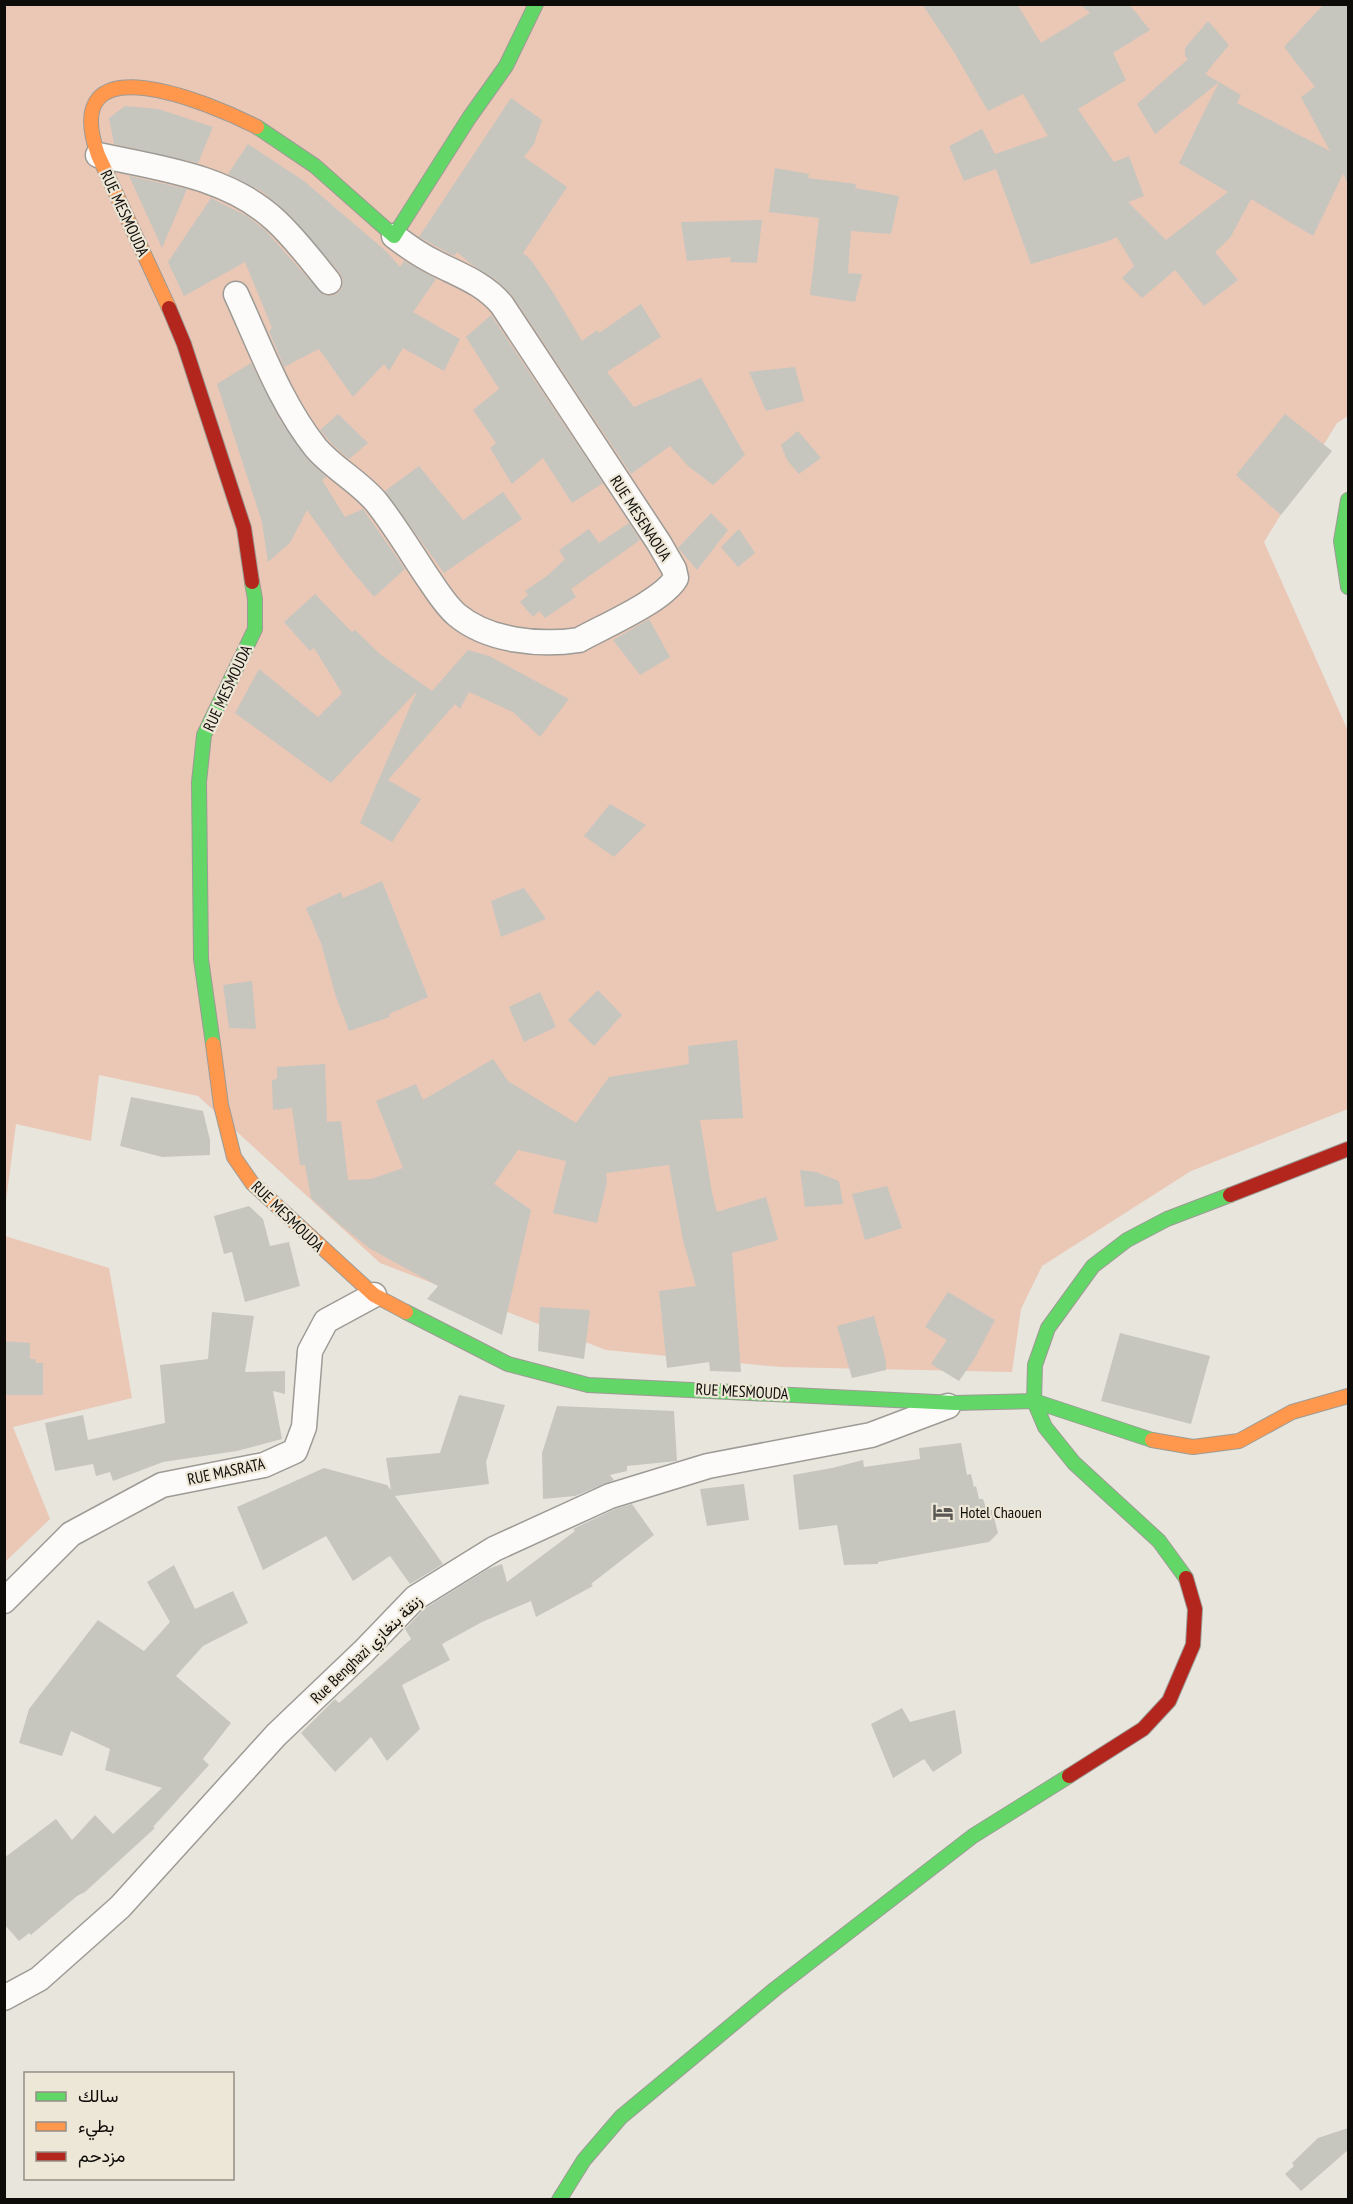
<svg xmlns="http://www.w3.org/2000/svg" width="1353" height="2204" viewBox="0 0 1353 2204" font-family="'PT Sans Narrow',Vazirmatn,sans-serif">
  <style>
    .green { fill: #ebc7b6 }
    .building { fill: #c6c6bf }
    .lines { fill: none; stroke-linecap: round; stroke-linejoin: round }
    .street-casing { stroke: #9d9b95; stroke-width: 27 }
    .fast-casing { stroke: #9d9b95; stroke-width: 16 }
    .slow-casing { stroke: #9d9b95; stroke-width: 16 }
    .jam-casing { stroke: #9d9b95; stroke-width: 16 }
    .street { stroke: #fcfbfa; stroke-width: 24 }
    .fast { stroke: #63d668; stroke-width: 14 }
    .slow { stroke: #ff974d; stroke-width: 14 }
    .jam { stroke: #b3261e; stroke-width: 14 }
    .labels { text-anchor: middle; stroke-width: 4.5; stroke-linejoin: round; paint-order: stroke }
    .street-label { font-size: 16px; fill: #0e0c08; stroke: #ede7d8 }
    .poi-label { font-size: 16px; fill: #0e0c08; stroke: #ede7d8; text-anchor: start }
  </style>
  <rect width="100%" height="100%" fill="#e8e5dd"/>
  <path class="green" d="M5,5H1348V416L1337,423L1264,542L1348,731V1109L1191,1171L1042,1266L1021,1309L1012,1372L780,1367L606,1350L380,1263L198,1096L99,1075L91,1141L16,1124L5,1209Z
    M5,1236L109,1268L132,1398L13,1427L50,1519L5,1562Z"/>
  <path class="building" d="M922,4H1017L1041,43L1090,13L1080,4H1129L1150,30L1113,53L1126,80L1078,109L1114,162L1129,156L1144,196L1128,202L1166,240L1228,192L1179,163L1219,82L1241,95L1237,103L1330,151L1301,97L1315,87L1284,47L1324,4H1348V184L1343,174L1313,236L1251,199L1230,238L1215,252L1238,280L1204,306L1175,270L1142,298L1122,278L1134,266L1117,237L1106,242L1031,264L996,169L964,181L949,146L982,129L995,154L1048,136L1023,94L988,111L954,52Z
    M1208,21L1229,45L1205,74L1219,82L1155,134L1137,104L1188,59L1185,56V48Z
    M511,98L542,120L534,144L524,157L567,187L523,253L531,260L554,294L582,341L597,330L599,333L641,304L661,337L607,372L634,407L701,378L745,455L713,485L688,466L670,446L631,474L512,295L496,280L471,264L457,252L454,256L419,237Z
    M125,106L158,109L213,127L198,163L114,144L109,118Z
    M248,144L304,181L387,252L400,267L404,261L436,279L413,312L460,339L444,371L403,348L389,371L384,364L353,397L319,349L284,367L269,331L272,328L245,262L184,296L168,262L211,198L247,216L265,230L323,295L332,296L338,293L342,288L343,280L340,273L291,216L263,192L228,174Z
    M775,168L809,174L808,178L856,184L855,188L899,196L891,234L851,231L848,273L862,274L855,302L810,295L819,218L769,212Z
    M129,176L187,189L162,248Z
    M762,220L757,263L730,262L731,257L687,261L681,222Z
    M491,315L603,483L572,503L543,458L512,484L490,448L496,443L473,410L499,389L466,337Z
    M251,363L280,420L305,456L326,477L322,480L345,517L363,509L405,569L374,597L346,564L307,510L290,543L268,562L262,522L217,384Z
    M795,367L804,401L766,411L749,372Z
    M338,414L368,443L349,459L333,445L320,430Z
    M1285,414L1332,451L1281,515L1236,475Z
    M798,431L821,458L799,474L787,460L781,445Z
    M419,466L463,520L503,492L522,519L444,573L385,491Z
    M711,513L728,530L697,570L678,548Z
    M629,523L640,540L571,589L576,597L545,618L539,611L533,617L520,602L528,595L525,591L547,576L564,560L566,562L559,550L589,529L599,543Z
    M739,529L755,553L738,567L721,547Z
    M315,594L352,632L355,630L381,655L432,691L468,650L489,656L569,699L540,737L513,712L469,692L460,709L455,704L388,780L421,799L392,842L360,823L417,691L331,783L235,713L259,669L318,717L342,693L314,648L310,651L284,622Z
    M649,619L670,657L640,675L613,640Z
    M610,804L646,825L614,857L584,836Z
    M382,881L428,997L389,1014L390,1017L349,1031L336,997L321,943L306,908L341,892L343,898Z
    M524,888L546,919L501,937L491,901Z
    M252,981L256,1029L229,1028L223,985Z
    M598,990L622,1015L594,1046L568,1020Z
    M540,992L556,1027L524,1042L509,1007Z
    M737,1040L743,1118L700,1120L712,1193L717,1212L766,1197L778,1240L732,1253L741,1372L710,1371L709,1362L667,1368L659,1291L696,1286L683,1240L669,1165L606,1173L607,1182L597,1223L553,1213L566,1161L518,1150L494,1184L531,1210L502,1335L427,1299L438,1286L369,1248L339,1224L311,1198L305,1165H300L292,1108L273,1110L272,1080L277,1079V1067L325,1064L327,1122L341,1121L348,1180L371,1179L403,1168L376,1101L416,1084L423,1100L493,1059L508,1081L576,1123L609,1077L689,1064L688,1046Z
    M131,1097L203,1111L210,1140V1155L162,1157L120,1146Z
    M800,1170L816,1172L839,1181L843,1204L805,1207Z
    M887,1186L902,1228L865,1240L852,1194Z
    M249,1206L263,1219L270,1246L289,1242L300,1286L245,1302L232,1252L224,1254L214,1216Z
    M948,1292L995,1320L975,1358L959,1381L931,1364L947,1340L925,1327Z
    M540,1307L590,1310L584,1359L538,1351Z
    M212,1312L254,1316L245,1372L285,1371V1394L273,1391L282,1439L237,1451L163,1462L113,1481L110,1472L96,1476L93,1464L55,1471L45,1423L83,1415L88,1440L165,1423L160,1365L208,1359Z
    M874,1316L886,1361V1370L852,1378L837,1326Z
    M1120,1333L1210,1356L1191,1424L1101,1401Z
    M4,1341L30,1343V1359H35L36,1363H43V1395H4Z
    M459,1395L505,1405L486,1462L489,1484L395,1496L443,1564L410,1584L390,1556L353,1581L326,1536L263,1570L237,1507L324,1468L387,1485L391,1490L386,1458L440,1453Z
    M557,1406L674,1411L677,1461L627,1466V1471L610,1475L614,1480L575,1496L543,1499L542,1453Z
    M961,1443L967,1475L971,1474L974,1487L976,1486L979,1499H983L987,1511L992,1510L998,1533L989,1542L878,1562V1564L844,1565L837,1525L799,1530L793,1475L832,1468L863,1460L864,1467L920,1459L919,1448Z
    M744,1484L749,1520L707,1526L700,1489Z
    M632,1504L654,1535L591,1584L593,1586L536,1617L531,1601L482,1622L442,1644L450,1660L402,1685L420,1729L387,1761L371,1737L335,1772L301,1733L335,1699L339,1703L411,1639L405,1629L424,1609L488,1569L502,1564L507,1582L575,1531L573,1529L615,1509Z
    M174,1565L195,1609L233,1591L248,1623L203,1646L176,1676L231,1723L203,1759L209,1765L153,1827L155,1828L85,1892L77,1896L31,1935L29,1933L19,1941L4,1924V1858L56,1819L72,1840L95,1815L113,1834L162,1788L105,1770L110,1749L71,1731L62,1756L19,1743L29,1709L98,1620L144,1651L170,1622L147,1582Z
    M902,1708L910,1722L955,1710L962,1753L933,1772L924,1759L893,1778L871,1724Z
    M1348,2128V2150L1301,2191L1285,2174L1294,2166L1292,2163L1318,2138Z"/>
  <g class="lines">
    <g class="street-casing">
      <path id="street" d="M98,155C158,168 227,176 274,219C295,238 311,260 329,282
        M236,294C260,346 280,403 316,448C334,469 360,482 377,503C395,526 410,551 426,575C435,588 445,605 457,615C488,641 540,646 579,640C604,626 663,601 676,578L674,569L659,543L502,305C484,283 459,275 434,262C420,255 407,246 394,236
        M4,1601L71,1534L162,1485L264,1465L295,1451L304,1427L310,1351L326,1321L374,1295
        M4,1998L39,1979L120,1907L276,1735L363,1652L415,1598L494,1549L610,1496L708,1466L871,1435L948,1406"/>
    </g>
    <g class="fast-casing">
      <path id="fast" d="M257,127L315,166L394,236L469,118L506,66L536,4
        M1348,500L1341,541L1348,587
        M213,1044L201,959L199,782L204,735L255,629V599L252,582
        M406,1312L508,1364L588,1385L955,1403L1034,1401L1152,1440
        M1186,1578L1159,1541L1074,1463L1045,1427L1034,1401L1035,1365L1048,1328L1093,1266L1127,1240L1167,1219L1230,1195
        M559,2200L584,2160L621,2117L775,1989L973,1836L1069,1776"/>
    </g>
    <g class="slow-casing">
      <path id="slow" d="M169,308L98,155C57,38 210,103 257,127
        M213,1044L221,1105L234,1157L252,1183L374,1295L406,1312
        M1152,1440L1193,1447L1239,1441L1292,1412L1348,1396"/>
    </g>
    <g class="jam-casing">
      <path id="jam" d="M169,308L184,344L244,528L252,582
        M1230,1195L1348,1149
        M1069,1776L1143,1729L1169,1701L1193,1645L1195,1609L1186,1578"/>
    </g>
    <use href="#street" class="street"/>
    <use href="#fast" class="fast"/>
    <use href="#slow" class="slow"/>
    <use href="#jam" class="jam"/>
  </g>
  <defs>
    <g id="hotel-bare" transform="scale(1.62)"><path d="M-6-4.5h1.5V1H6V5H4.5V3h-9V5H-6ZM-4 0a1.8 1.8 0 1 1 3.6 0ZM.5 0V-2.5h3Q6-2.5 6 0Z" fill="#5a5853" stroke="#ede7d8" stroke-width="2.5" paint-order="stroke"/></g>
  </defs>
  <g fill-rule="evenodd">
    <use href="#hotel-bare" x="943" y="1512"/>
  </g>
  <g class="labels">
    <g class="street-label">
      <text transform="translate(125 213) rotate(65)" y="6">RUE MESMOUDA</text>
      <text transform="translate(641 518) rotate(57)" y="6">RUE MESENAOUA</text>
      <text transform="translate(227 688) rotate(-65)" y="6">RUE MESMOUDA</text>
      <text transform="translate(288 1216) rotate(44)" y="6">RUE MESMOUDA</text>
      <text transform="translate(742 1391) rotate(3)" y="6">RUE MESMOUDA</text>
      <text transform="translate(226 1471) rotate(-12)" y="6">RUE MASRATA</text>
      <text transform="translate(366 1649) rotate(-44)" y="6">Rue Benghazi زنقة بنغازي</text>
    </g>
    <g class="poi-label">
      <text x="960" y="1518">Hotel Chaouen</text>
    </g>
  </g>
  <rect width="1353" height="2204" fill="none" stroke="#0e0c08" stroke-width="12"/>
  <rect x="24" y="2072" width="210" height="108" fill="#ede7d8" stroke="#948f85" stroke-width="1.5"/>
  <rect x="36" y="2092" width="30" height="9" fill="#63d668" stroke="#948f85" stroke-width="1.5"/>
  <text x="78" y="2102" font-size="18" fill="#0e0c08">سالك</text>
  <rect x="36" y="2122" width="30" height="9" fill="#ff974d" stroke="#948f85" stroke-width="1.5"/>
  <text x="78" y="2132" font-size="18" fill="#0e0c08">بطيء</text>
  <rect x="36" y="2152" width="30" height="9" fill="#b3261e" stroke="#948f85" stroke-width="1.5"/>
  <text x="78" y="2162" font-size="18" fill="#0e0c08">مزدحم</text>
</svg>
